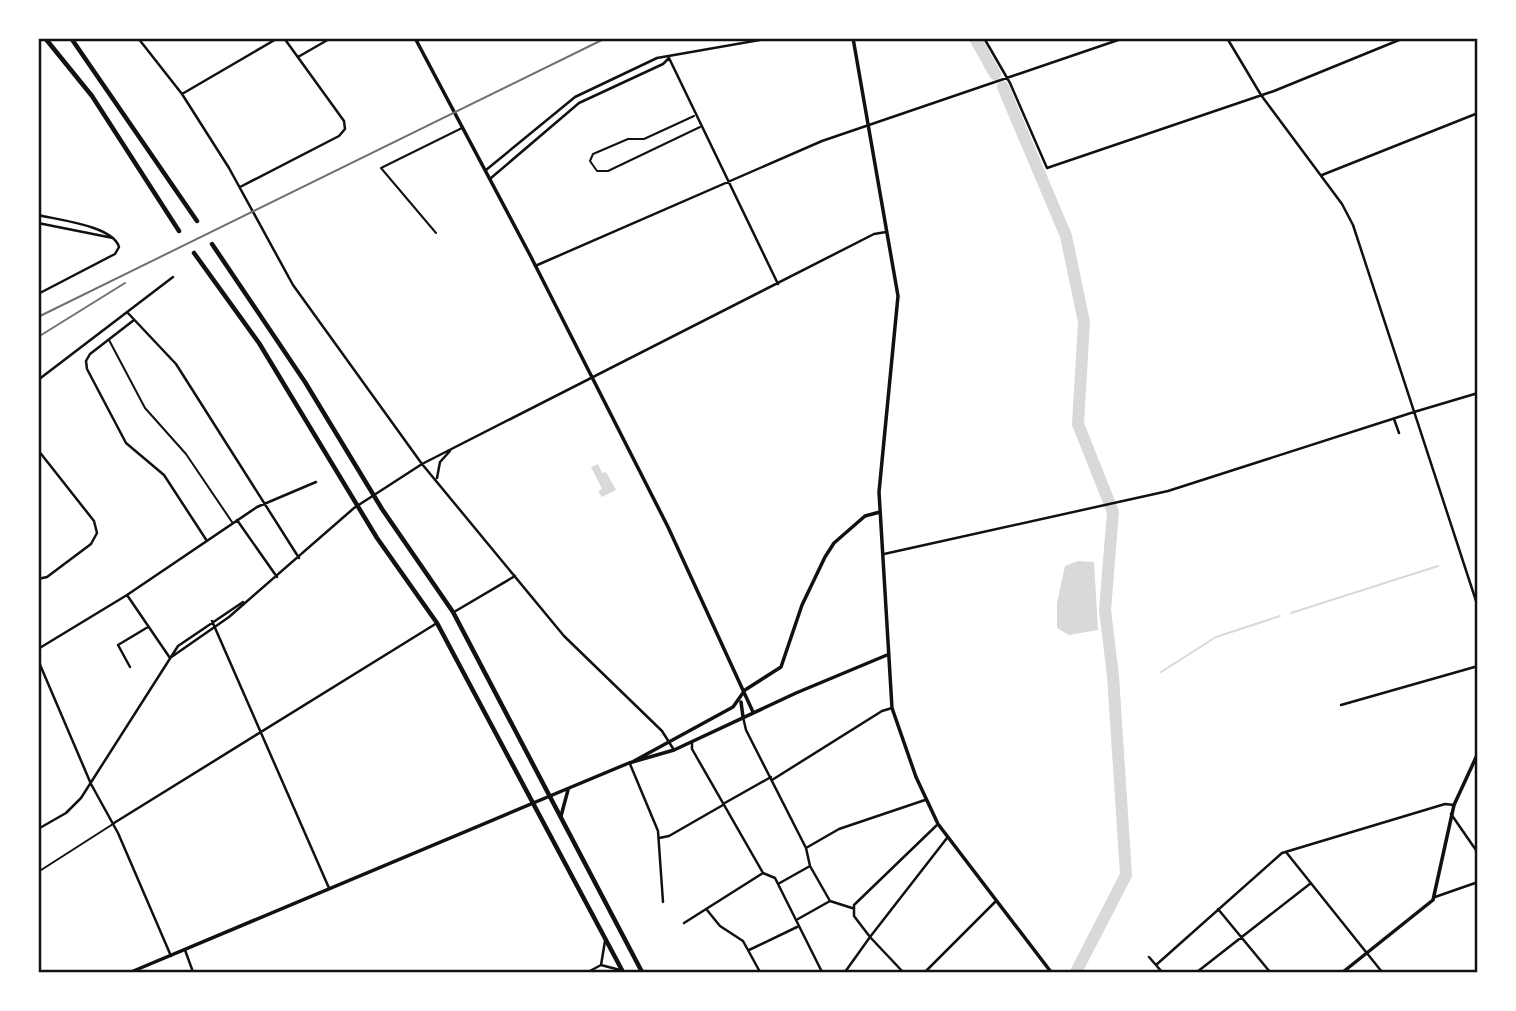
<svg xmlns="http://www.w3.org/2000/svg" width="1516" height="1011" viewBox="0 0 1516 1011" font-family="Cabin,sans-serif">
  <style>
    .water { fill: #d9d9d9 }
    .lines { fill: none; stroke-linecap: round; stroke-linejoin: round }
    .stream { stroke: #d9d9d9; stroke-width: 2 }
    .river { stroke: #d9d9d9; stroke-width: 12 }
    .service { stroke: #111; stroke-width: 2 }
    .pedestrian { stroke: #111; stroke-width: 2.5 }
    .minor { stroke: #111; stroke-width: 2.5 }
    .tertiary { stroke: #111; stroke-width: 3.5 }
    .secondary { stroke: #111; stroke-width: 4.5 }
    .rail { stroke: #707070; stroke-width: 2 }
    .neatline { fill: none; stroke: #111; stroke-width: 2.5 }
  </style>
  <rect width="100%" height="100%" fill="#fff"/>
  <path class="water" d="M598,464L602,473L606,472L616,490L602,497L598,491L602,489L591,467Z
    M1078,561L1094,562L1098,630L1069,635L1057,628V603L1065,566Z"/>
  <g class="lines">
    <path class="stream" d="M1291,613L1438,566
      M1161,672L1216,637L1280,616"/>
    <path class="river" d="M975,38L995,74
      M1003,87L1066,236L1084,322L1078,424L1113,512L1105,610L1113,676L1126,875L1076,972"/>
    <path class="service" d="M694,116L644,139H628L593,154L590,161L597,171H608L700,127
      M436,233L381,168L462,128
      M109,340L145,408L186,454L232,522
      M38,872L113,824"/>
    <path class="pedestrian" d="M1414,412L1478,393
      M1394,419L1399,433
      M743,717L746,730L806,848
      M692,742V749L763,873
      M772,780L882,711L892,708
      M723,804L771,777
      M659,838L669,836L723,805
      M806,848L839,829L925,800
      M810,866L830,901L852,908
      M763,873L775,878L822,972
      M778,884L810,866L806,848
      M707,910L720,926L743,941L760,972
      M798,919L830,901
      M684,923L763,873
      M749,950L797,927"/>
    <path class="minor" d="M138,38L182,94L229,168L293,285L422,464L564,636L662,731L674,750
      M984,38L1010,83L1047,168L1274,91L1404,38
      M1227,38L1261,95L1342,204L1353,225L1478,607
      M298,57L331,38
      M669,58L778,284
      M182,94L278,38
      M486,170L575,97L657,58L771,38
      M1322,175L1478,113
      M491,178L579,103L663,64L669,58
      M240,187L339,136L345,129L344,121L284,38
      M38,215C59,220 113,226 119,247L115,254L38,294
      M38,223L113,238
      M535,266L822,141L1124,38
      M127,312L176,364L299,558
      M134,320L90,354L86,361L87,369L126,443L164,475L207,541
      M38,380L173,277
      M38,450L94,521L97,533L91,544L47,577L38,579
      M437,478L440,462L450,451
      M237,520L277,577
      M884,554L1168,491L1414,412
      M127,595L170,658
      M454,612L515,576
      M212,621L329,888
      M38,649L127,595L257,507L316,482
      M170,658L229,617L354,508L422,464L874,234L886,232
      M38,660L91,784L118,833L171,956
      M130,667L118,645L148,627
      M1341,705L1478,666
      M630,764L658,831L663,902
      M1451,814L1478,853
      M114,823L437,623
      M938,824L854,905V916L870,937L947,838
      M38,829L66,813L81,798L178,646L243,602
      M1286,852L1382,972
      M1435,897L1478,882
      M1218,909L1270,972
      M185,950L193,972
      M1149,957L1162,972
      M601,965L605,941
      M1156,965L1282,853L1445,804L1454,805
      M588,972L601,965L620,970
      M845,972L870,937L903,972
      M925,972L996,901
      M1197,972L1311,883"/>
    <path class="tertiary" d="M415,38L530,255L668,527L753,712
      M853,38L898,296L879,492L892,708L916,777L938,824L1051,972
      M741,702L743,717
      M634,761L733,707L745,690L781,667L802,605L825,557L834,543L865,516L880,512
      M561,816L568,790
      M131,972L569,788L629,763L674,750L796,693L887,655
      M1343,972L1433,900L1454,805L1478,753"/>
    <path class="secondary" d="M45,38L92,96L179,231
      M71,38L197,221
      M212,244L305,382L382,509L453,612L642,972
      M194,253L259,343L377,538L437,623L623,972"/>
    <path class="rail" d="M38,317L606,38
      M38,337L125,283"/>
  </g>
  <rect width="1516" height="1011" fill="none" stroke="#ffffff" stroke-width="80"/>
  <rect x="40" y="40" width="1436" height="931" class="neatline"/>
</svg>
